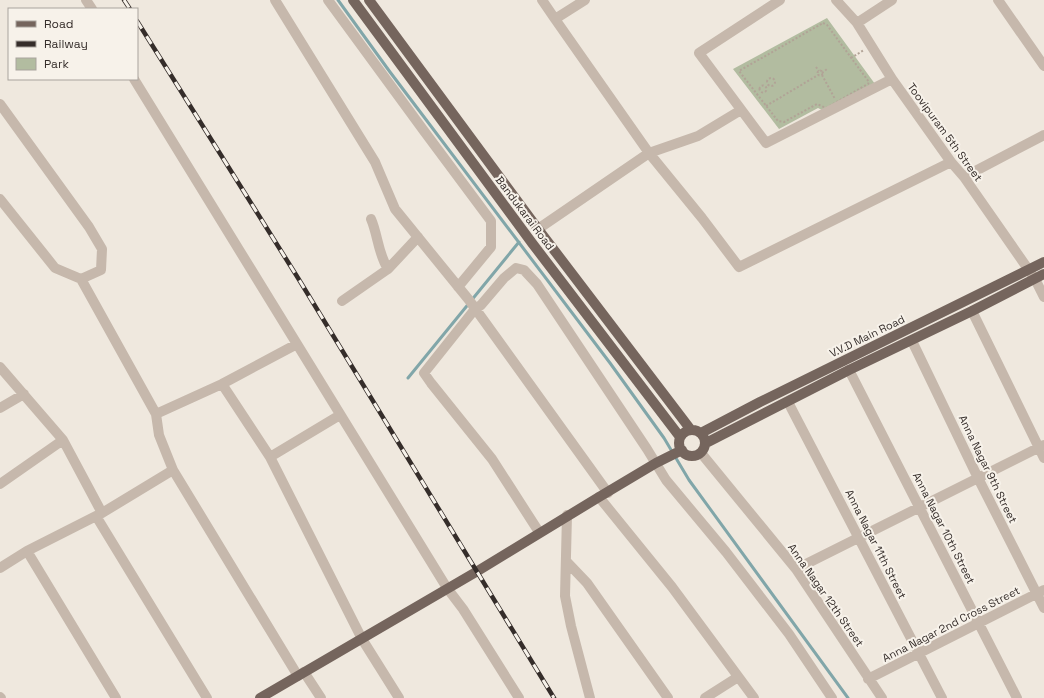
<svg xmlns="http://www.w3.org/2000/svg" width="1044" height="698" viewBox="0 0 1044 698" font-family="'Space Grotesk',sans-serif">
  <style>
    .green { fill: #b2bca0 }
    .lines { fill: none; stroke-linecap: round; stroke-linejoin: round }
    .stream { stroke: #81a6a9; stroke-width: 3 }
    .path { stroke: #b1a396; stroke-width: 2; stroke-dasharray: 2 2; stroke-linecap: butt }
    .minor { stroke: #c6b8ac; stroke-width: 10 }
    .major { stroke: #75655d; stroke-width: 10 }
    .rail-casing { stroke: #352d2a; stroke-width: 4.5 }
    .rail { stroke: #f7f2ea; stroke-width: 3; stroke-dasharray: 9; stroke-linecap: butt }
    .labels { text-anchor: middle; stroke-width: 4; stroke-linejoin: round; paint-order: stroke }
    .street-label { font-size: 11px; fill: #352d2a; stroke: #f7f2ea }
  </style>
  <rect width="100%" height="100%" fill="#efe8de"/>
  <path class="green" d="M827,18L875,84L824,111L818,108L779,129L733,69Z"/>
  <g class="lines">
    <path class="stream" d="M338,0L390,72L610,363L664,438L689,480L848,698
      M408,378L519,242"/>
    <path class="path" d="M823,23L827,25L869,82L868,84L826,108L817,104L784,122L778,121L739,71Z
      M851,58L864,50
      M816,67L819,71
      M817.5 73a2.5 2.5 0 1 1 5 0a2.5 2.5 0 1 1-5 0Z
      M822,73L827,69
      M822,75L835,99
      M767 82a4 4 0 1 1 8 0a4 4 0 1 1-8 0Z
      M759.5 89a3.5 3.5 0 1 1 7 0a3.5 3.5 0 1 1-7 0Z
      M766,106L818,75"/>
    <path class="minor" d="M86,0L92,9
      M275,0L375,162L395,209L469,300L608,493
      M328,0L424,131L491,221V247L458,287
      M542,0L555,19
      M585,0L555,19L649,153L702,218L739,267L951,162
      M780,0L699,53L766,143L892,79
      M836,0L857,23L892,79L951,162L964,177L1035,279L1044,297
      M998,0L1044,66
      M857,23L892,0
      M134,79L447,588L463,609L519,698
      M0,104L89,227L102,249L101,270L81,279L55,268L0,199
      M964,177L1044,135
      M371,219C378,235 378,254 388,269
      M538,229L649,153L698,136L741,110
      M81,279L156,414L159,435L173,470L298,676
      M342,301L388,269L418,237
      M972,311L1044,458
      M912,341L978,478L1044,608
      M0,367L63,440L0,484
      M849,370L1017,698
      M222,384L270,457L340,415
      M788,402L942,698
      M0,408L24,394
      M156,414L222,384L297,344
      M63,440L102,513
      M701,453L796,569L882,698
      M270,457L362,639L399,698
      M599,497L672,587L754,698
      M567,515L565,596L571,626L590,698
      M96,516L207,698
      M539,532L492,459L431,383L424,373L475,309L481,305L504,278L516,268L524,270L537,284L647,449L666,480L726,552L789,634L832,698
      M27,551L116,698
      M566,561L587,583L668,698
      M0,568L27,551L102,513L173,470
      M796,569L1044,445
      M304,672L321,698
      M868,679L1044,590
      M0,697L1,698
      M705,698L738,677"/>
    <path class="major" d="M353,0L532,243L680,437
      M369,0L538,229L691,430
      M679 443a13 13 0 1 1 26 0a13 13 0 1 1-26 0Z
      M701,433L760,402L1044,262
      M706,443L849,370L972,311L1044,274
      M260,698L476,572L599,497L656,463L682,450"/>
    <g class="rail-casing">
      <path id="rail" d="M124,0L130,9
        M137,21L298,278L554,698"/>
    </g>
    <use href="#rail" class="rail"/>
  </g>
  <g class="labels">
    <g class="street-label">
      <text transform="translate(945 132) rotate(54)" y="4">Toovipuram 5th Street</text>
      <text transform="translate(525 213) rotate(53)" y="4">Bandukarai Road</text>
      <text transform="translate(867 336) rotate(-26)" y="4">V.V.D Main Road</text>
      <text transform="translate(988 469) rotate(64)" y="4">Anna Nagar 9th Street</text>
      <text transform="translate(944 528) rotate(63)" y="4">Anna Nagar 10th Street</text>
      <text transform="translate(876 544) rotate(63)" y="4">Anna Nagar 11th Street</text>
      <text transform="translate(826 595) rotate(55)" y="4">Anna Nagar 12th Street</text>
      <text transform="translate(951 624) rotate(-27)" y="4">Anna Nagar 2nd Cross Street</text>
    </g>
  </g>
  <rect x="8" y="8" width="130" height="72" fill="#f7f2ea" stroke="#a9a39d"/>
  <rect x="16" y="21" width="20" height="6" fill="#75655d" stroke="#a9a39d"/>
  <text x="44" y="28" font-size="12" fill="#352d2a">Road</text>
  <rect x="16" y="41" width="20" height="6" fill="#352d2a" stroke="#a9a39d"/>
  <text x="44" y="48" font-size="12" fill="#352d2a">Railway</text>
  <rect x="16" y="58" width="20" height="12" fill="#b2bca0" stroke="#a9a39d"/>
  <text x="44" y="68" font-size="12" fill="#352d2a">Park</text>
</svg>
